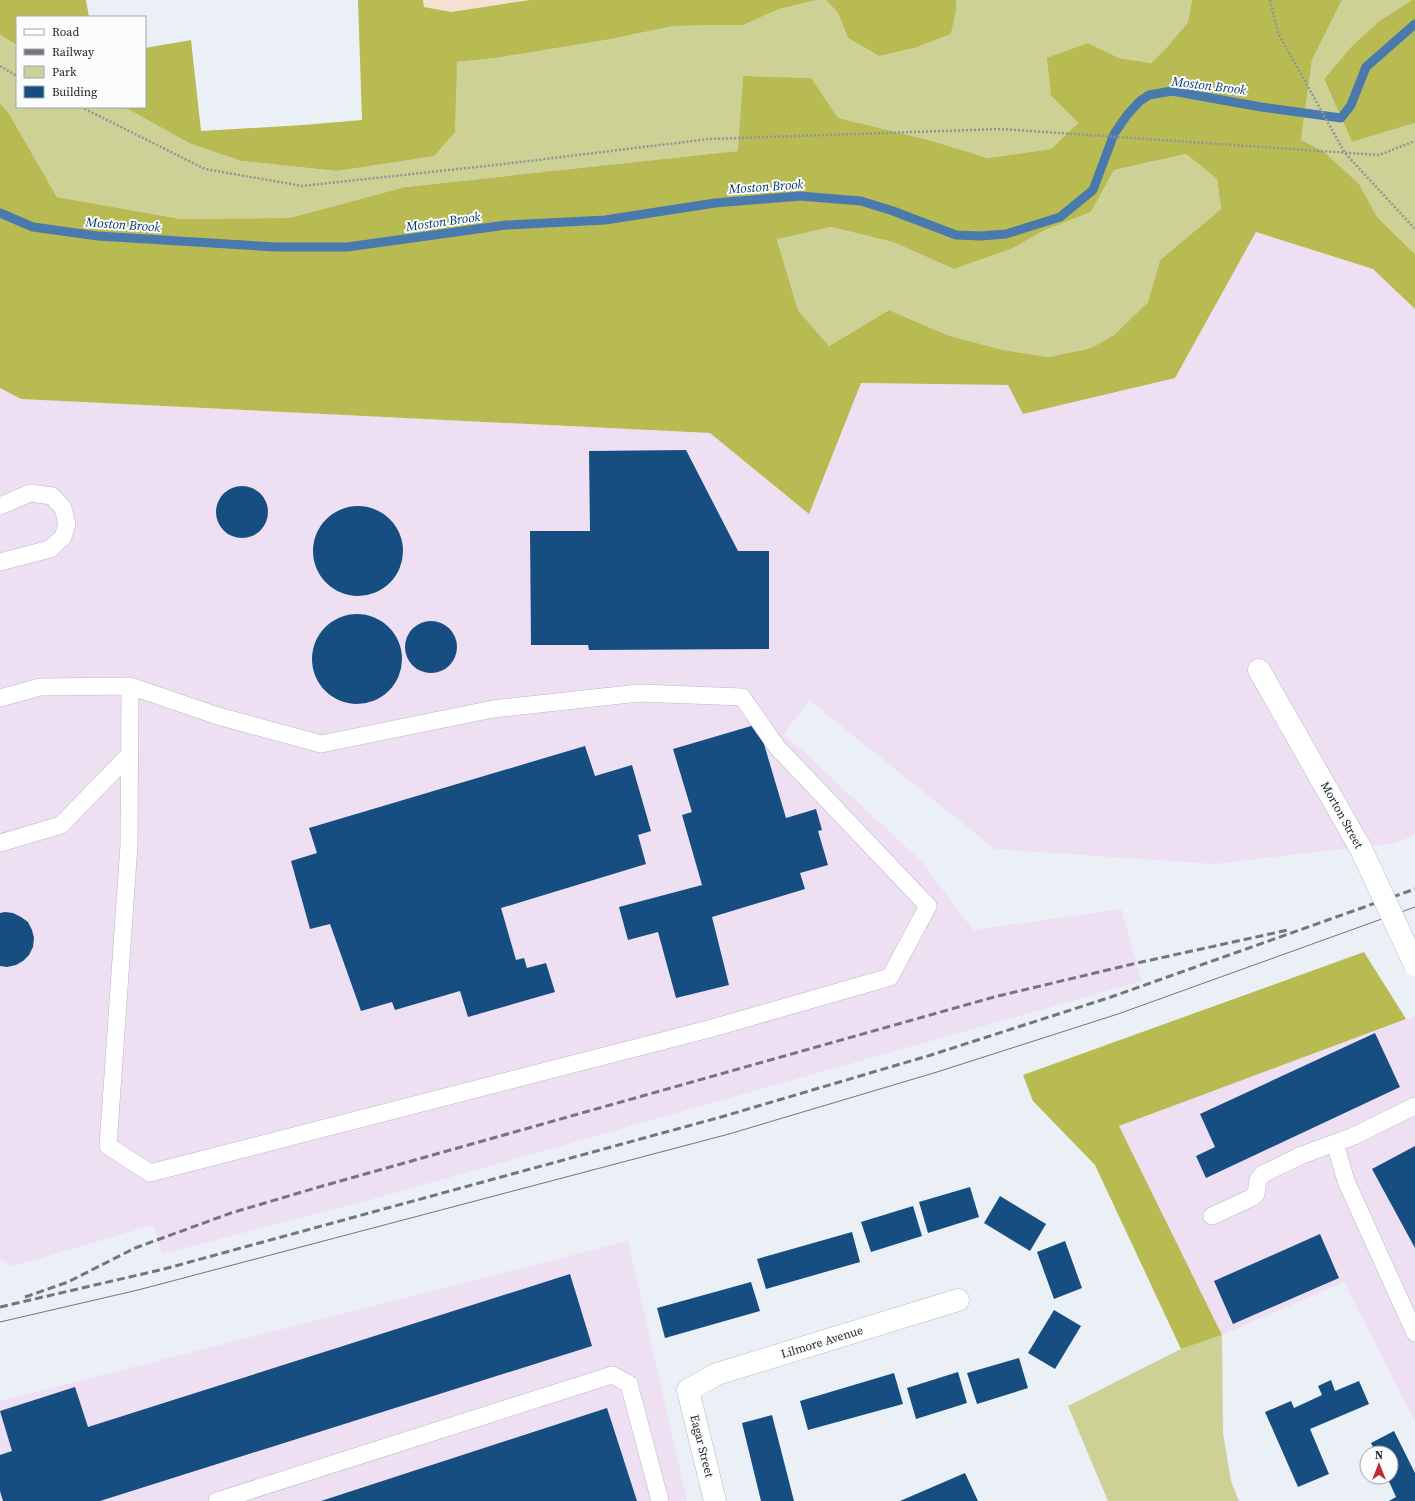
<svg xmlns="http://www.w3.org/2000/svg" width="1415" height="1501" viewBox="0 0 1415 1501" font-family="'Source Serif 4',serif">
  <style>
    .industrial { fill: #eedff2 }
    .education { fill: #f4e1d1 }
    .green { fill: #cdd195 }
    .forest { fill: #b7bb52; fill-rule: evenodd }
    .lines { fill: none; stroke-linecap: round; stroke-linejoin: round }
    .stream { stroke: #4a79ad; stroke-width: 9 }
    .building { fill: #174e81 }
    .service-casing { stroke: #b6bbc2; stroke-width: 18 }
    .minor-casing { stroke: #b6bbc2; stroke-width: 23 }
    .path { stroke: #91959a; stroke-width: 2.5; stroke-dasharray: 2 2; stroke-linecap: butt }
    .service { stroke: #fff; stroke-width: 17 }
    .minor { stroke: #fff; stroke-width: 22 }
    .tram { stroke: #73767a; stroke-width: 1 }
    .rail { stroke: #73767a; stroke-width: 3; stroke-dasharray: 8 4; stroke-linecap: butt }
    .minor-bridge-casing { stroke: #b6bbc2; stroke-width: 23; stroke-linecap: butt }
    .minor-bridge { stroke: #fff; stroke-width: 22 }
    .labels { text-anchor: middle; stroke-width: 4; stroke-linejoin: round; paint-order: stroke }
    .street-label { font-size: 12px; fill: #242629; stroke: #fbfcfe }
    .water-label { font-size: 13px; font-style: italic; fill: #063866; stroke: #fbfcfe }
  </style>
  <rect width="100%" height="100%" fill="#eaf0f6"/>
  <path class="industrial" d="M1256,232L1373,269L1415,309V835L1395,843L1215,864L995,849L809,700L784,734L920,860L973,930L1121,909L1142,981L366,1201L162,1254L153,1225L13,1266L0,1259V388L21,399L710,433L809,514L861,383L1008,385L1175,378Z
    M1415,1016V1422L1344,1282L1222,1335L1119,1126Z
    M628,1241L687,1501H0V1401Z"/>
  <path class="education" d="M423,0H530L451,12L424,7Z"/>
  <path class="green" d="M817,0H826L838,13L848,38L879,56L915,48L951,34L956,11V0H1192L1188,22L1169,45L1151,63L1119,58L1088,43L1051,96L1078,123L1051,149L988,158L929,140L838,118L810,78L743,76L739,151L405,187L289,218L181,219L57,197L8,112L0,103V35L17,45V107H124L191,144L241,161L336,171L455,132L456,62L496,58L606,40L674,26L743,25L779,9Z
    M1342,0H1412L1379,21L1351,47L1324,79L1352,142L1415,123V254L1377,217L1358,184L1301,140L1312,60Z
    M1186,154L1217,179L1221,209L1160,260L1148,302L1114,335L1091,348L1049,357L1003,350L947,335L889,310L829,346L798,310L777,238L831,227L893,242L954,269L1011,249L1045,230L1091,212L1114,170Z
    M1222,1335L1223,1433L1231,1481L1239,1501H1108L1068,1406L1181,1349Z"/>
  <path class="forest" d="M0,0H86L89,17H17V45L0,35Z
    M358,0H423L424,7L451,12L530,0H817L779,9L743,25L674,26L606,40L496,58L457,62L455,132L434,156L336,171L241,161L191,144L124,107H145V48L191,40L201,131L303,125L362,120Z
    M826,0H956V11L951,34L915,48L879,56L848,38L838,13Z
    M1192,0H1342L1312,60L1301,140L1324,152L1359,184L1377,217L1415,254V309L1373,269L1256,232L1175,378L1023,414L1008,385L861,383L809,514L710,433L21,399L0,388V103L8,112L57,197L181,219L289,218L405,187L738,151L743,76L811,78L838,118L929,140L988,158L1051,149L1078,123L1051,96L1047,58L1088,43L1119,58L1151,63L1169,45L1188,22ZM1186,154L1217,179L1221,209L1160,260L1148,302L1114,335L1091,348L1049,357L1003,350L947,335L889,310L829,346L798,310L777,239L831,227L893,242L954,269L1011,249L1045,230L1091,212L1114,170Z
    M1412,0H1415V123L1352,142L1324,79L1351,47L1379,21Z
    M1364,952L1406,1019L1119,1126L1222,1335L1181,1349L1095,1165L1033,1101L1023,1075Z"/>
  <g class="lines">
    <path class="stream" d="M0,213L33,227L98,236L276,247H347L506,225L605,220L715,203L800,196L861,201L893,211L956,235L981,236L1006,234L1060,217L1093,190L1114,134L1127,115L1140,101L1149,95L1172,91L1261,107L1341,118L1351,105L1366,67L1415,24"/>
  </g>
  <path class="building" d="M686,450L738,551H769V649L589,650L588,645H531L530,531H590L589,451Z
    M216 512a26 26 0 1 1 52 0a26 26 0 1 1-52 0Z
    M313 551a45 45 0 1 1 90 0a45 45 0 1 1-90 0Z
    M312 659a45 45 0 1 1 90 0a45 45 0 1 1-90 0Z
    M405 647a26 26 0 1 1 52 0a26 26 0 1 1-52 0Z
    M758,724L786,818L816,809L822,830L818,831L828,865L800,873L805,889L712,917L729,985L676,998L658,932L628,940L619,907L702,885L682,815L692,812L673,749Z
    M585,746L595,776L632,765L651,831L638,835L646,864L501,908L516,960L524,958L527,968L546,963L555,992L468,1017L460,991L395,1010L392,1002L361,1011L330,924L310,929L291,861L317,853L309,828Z
    M5,912L13,913L21,917L28,922L32,930L34,938L33,947L29,955L23,961L16,965L7,967L0,966V913Z
    M1375,1033L1400,1087L1206,1178L1196,1156L1215,1147L1200,1114Z
    M1415,1146V1248L1372,1169Z
    M970,1187L979,1217L928,1233L919,1202Z
    M1000,1196L1046,1224L1030,1251L984,1223Z
    M913,1206L922,1236L871,1252L861,1222Z
    M852,1232L860,1262L766,1289L757,1259Z
    M1320,1234L1339,1278L1233,1324L1214,1281Z
    M1065,1241L1082,1288L1054,1299L1037,1252Z
    M570,1274L592,1346L100,1501H3L0,1491V1455L12,1451L0,1411L75,1387L88,1427Z
    M751,1282L760,1311L665,1338L657,1308Z
    M1054,1310L1081,1326L1055,1369L1028,1353Z
    M1019,1358L1028,1388L977,1404L967,1373Z
    M958,1372L967,1403L916,1419L907,1388Z
    M894,1373L903,1404L808,1430L800,1401Z
    M1331,1380L1335,1391L1359,1381L1369,1404L1310,1429L1329,1474L1298,1487L1265,1412L1291,1401L1294,1408L1322,1395L1318,1386Z
    M607,1408L637,1501H321Z
    M772,1415L794,1501H761L742,1423Z
    M1394,1431L1415,1473V1501H1389L1396,1497L1387,1477H1391V1453H1376L1371,1443Z
    M965,1473L978,1501H900Z"/>
  <g class="lines">
    <g class="service-casing">
      <path id="service" d="M0,506L30,493L52,496L63,508L67,524L63,537L50,549L0,562
        M130,686L218,716L321,744L493,709L639,693L742,697L777,747L928,906L890,977L709,1029L150,1173L108,1146L129,845Z
        M0,698L40,687L130,686
        M0,843L61,825L129,755
        M1415,1106L1354,1136L1335,1143L1346,1181L1415,1333
        M1212,1216L1251,1198L1256,1194L1258,1180L1263,1174L1302,1155L1335,1143
        M217,1501L612,1375L629,1384L660,1501"/>
    </g>
    <g class="minor-casing">
      <path id="minor" d="M1259,670L1361,849
        M715,1501L688,1390L717,1374L958,1300"/>
    </g>
    <path class="path" d="M1270,0L1278,33L1345,153L1415,229
      M0,66L17,76
      M81,107L205,169L302,186L504,164L709,139L1001,129L1379,155L1415,141"/>
    <use href="#service" class="service"/>
    <use href="#minor" class="minor"/>
    <path class="tram" d="M0,1322L138,1290L729,1134L937,1072L1118,1014L1415,907"/>
    <path class="rail" d="M25,1297L68,1282L135,1248L231,1213L319,1187L994,997L1137,963L1288,930
      M0,1307L164,1269L721,1117L931,1055L1111,997L1415,889"/>
    <g class="minor-bridge-casing">
      <path id="minor-bridge" d="M1361,849L1415,965"/>
    </g>
    <use href="#minor-bridge" class="minor-bridge"/>
  </g>
  <g class="labels">
    <g class="street-label">
      <text transform="translate(1342 815) rotate(61)" y="4">Morton Street</text>
      <text transform="translate(822 1342) rotate(-17)" y="4">Lilmore Avenue</text>
      <text transform="translate(702 1446) rotate(76)" y="4">Eagar Street</text>
    </g>
    <g class="water-label">
      <text transform="translate(1209 85) rotate(7)" y="5">Moston Brook</text>
      <text transform="translate(766 186) rotate(-4)" y="5">Moston Brook</text>
      <text transform="translate(443 221) rotate(-8)" y="5">Moston Brook</text>
      <text transform="translate(123 224) rotate(4)" y="5">Moston Brook</text>
    </g>
  </g>
  <rect x="16" y="16" width="130" height="92" fill="#fbfcfe" stroke="#a5a6a9"/>
  <rect x="24" y="29" width="20" height="6" fill="#ffffff" stroke="#a5a6a9"/>
  <text x="52" y="36" font-size="12" fill="#242629">Road</text>
  <rect x="24" y="49" width="20" height="6" fill="#73767a" stroke="#a5a6a9"/>
  <text x="52" y="56" font-size="12" fill="#242629">Railway</text>
  <rect x="24" y="66" width="20" height="12" fill="#cdd195" stroke="#a5a6a9"/>
  <text x="52" y="76" font-size="12" fill="#242629">Park</text>
  <rect x="24" y="86" width="20" height="12" fill="#174e81" stroke="#a5a6a9"/>
  <text x="52" y="96" font-size="12" fill="#242629">Building</text>
  <g transform="translate(1379 1465)"><circle r="19" fill="#fbfcfe" stroke="#a5a6a9"/>
  <path d="M0-3L7 15L0 10L-7 15Z" fill="#bd2d31"/>
  <text y="-6" font-size="11" font-weight="bold" text-anchor="middle" fill="#242629">N</text>
  </g>
</svg>
